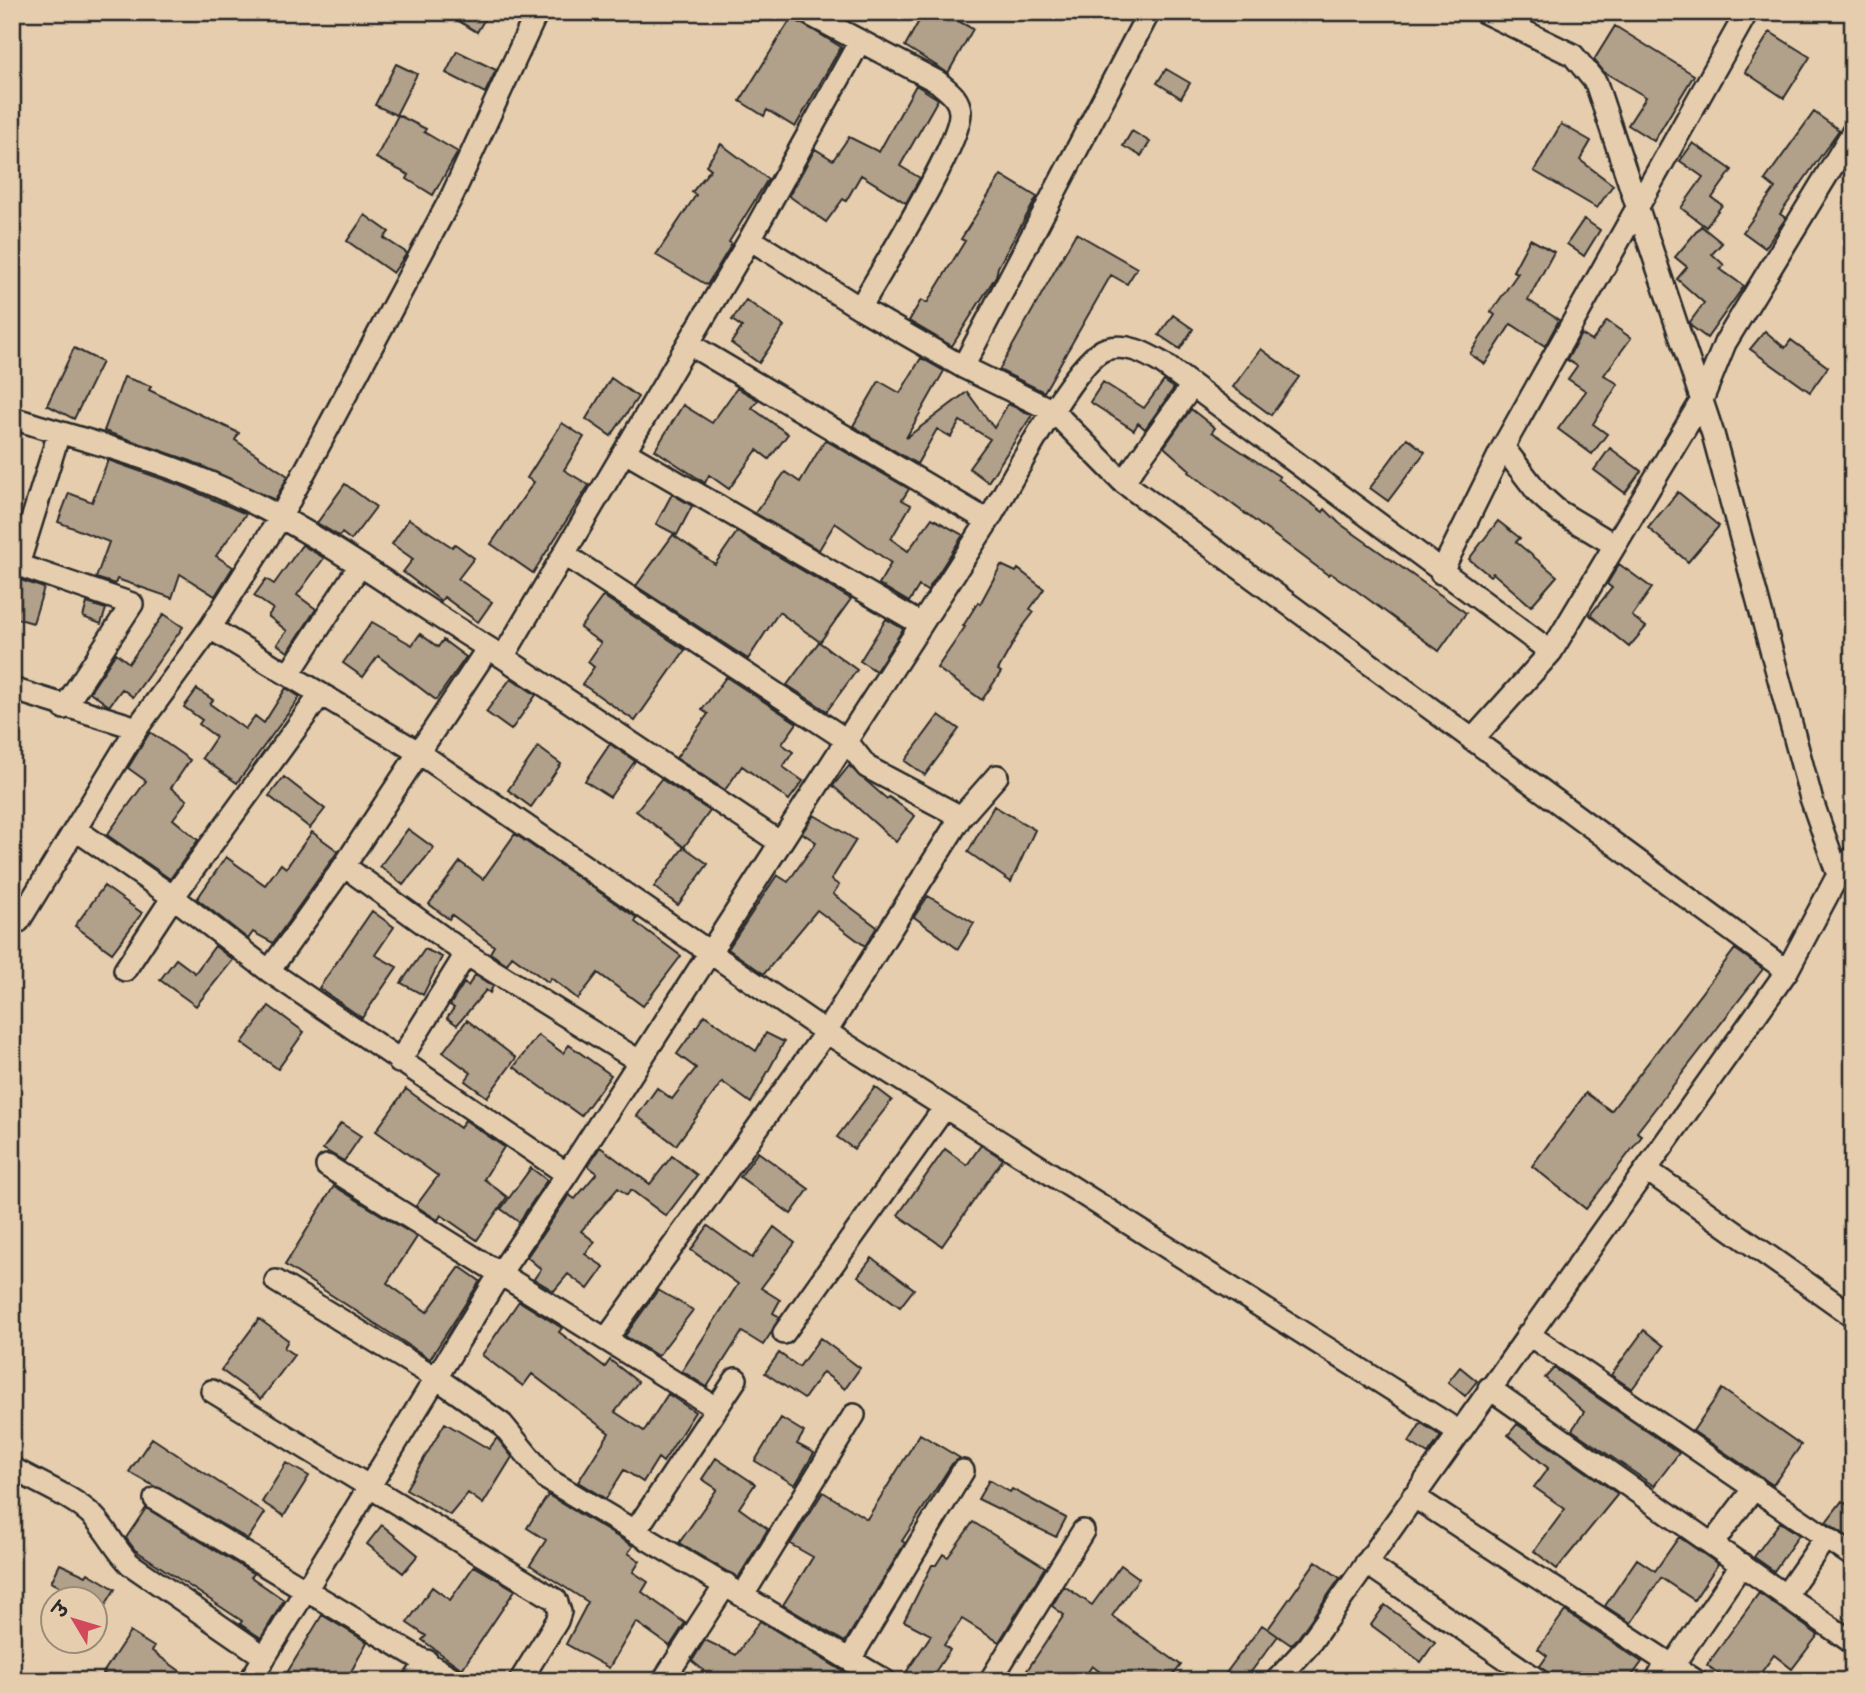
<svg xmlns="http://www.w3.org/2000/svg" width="1865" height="1693" viewBox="0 0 1865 1693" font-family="Sriracha,'Playpen Sans Deva',sans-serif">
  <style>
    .building { fill: #b1a08a; stroke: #2b2b2b; stroke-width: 2 }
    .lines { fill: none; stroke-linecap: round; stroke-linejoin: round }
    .minor-casing { stroke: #2b2b2b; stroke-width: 26 }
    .minor { stroke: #e5cdae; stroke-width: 21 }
  </style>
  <rect width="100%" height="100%" fill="#e5cdae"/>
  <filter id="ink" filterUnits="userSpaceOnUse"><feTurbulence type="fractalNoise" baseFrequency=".0143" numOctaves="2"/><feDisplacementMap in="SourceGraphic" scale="14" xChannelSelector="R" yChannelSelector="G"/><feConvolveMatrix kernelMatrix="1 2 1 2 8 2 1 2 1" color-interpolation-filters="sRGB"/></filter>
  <g filter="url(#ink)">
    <path class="building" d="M444,12H489L477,32Z
      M924,12H942L973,29L948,73L905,46Z
      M792,17L841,47L795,127L767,110L764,116L740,101Z
      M1615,26L1694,75L1654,141L1628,125L1646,97L1604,72L1594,60Z
      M1770,32L1810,57L1784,98L1745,72Z
      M457,51L496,70L485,93L446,73Z
      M396,64L417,74L396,115L375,105Z
      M1166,69L1190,83L1181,98L1157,83Z
      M916,85L938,99L900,166L920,178L906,203L861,175L846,201L843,199L826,222L789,196L815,149L833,160L849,137L879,152Z
      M1814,112L1839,130L1780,214L1786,218L1765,248L1743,232L1775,188L1765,180Z
      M398,115L426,129L424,132L458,152L433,195L407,179L409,175L376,158Z
      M1561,124L1591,141L1580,160L1613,185L1597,208L1534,171Z
      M1132,131L1150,142L1141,156L1123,146Z
      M1693,143L1732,170L1712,198L1722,205L1706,227L1681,208L1703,177L1680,161Z
      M721,144L768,179L729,242L732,244L707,285L656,255L696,195L692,192L711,169L706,165Z
      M1001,175L1037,197L998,267L996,276L952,346L909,321L921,300L927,303L965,241L961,239Z
      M365,215L389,232L384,238L407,253L393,273L347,241Z
      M1584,219L1600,230L1584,256L1567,244Z
      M1701,226L1722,243L1712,254L1724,265L1720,269L1744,286L1707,338L1691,326L1690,322L1704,303L1677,279L1687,267L1675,257Z
      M1076,233L1137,268L1127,284L1111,275L1044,392L999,370Z
      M1530,239L1554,252L1528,300L1559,320L1545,346L1511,324L1485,364L1470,354L1495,315L1491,312L1518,273L1513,271Z
      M746,300L784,326L759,363L731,343L742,327L732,320Z
      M1173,315L1193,329L1180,349L1159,335Z
      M1607,321L1631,338L1604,375L1618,384L1593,424L1607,434L1592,454L1558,429L1586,391L1568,379L1577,366L1567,360L1581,334L1592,341Z
      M1765,331L1785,348L1791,340L1828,367L1810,392L1750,349Z
      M74,348L102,362L74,419L47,405Z
      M1261,349L1299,377L1271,415L1233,387Z
      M921,358L944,371L906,438L967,392L994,428L1008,404L1032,415L988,482L969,468L990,439L960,421L951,437L937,429L917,464L853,426L879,381L900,393Z
      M124,377L151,386L149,390L239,433L235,440L288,476L275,500L191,461L104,431Z
      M611,378L638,397L611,436L586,419Z
      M1164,381L1174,388L1145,429L1138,423L1134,430L1090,402L1103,382L1144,408Z
      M737,388L758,400L752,408L788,434L769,459L757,450L729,489L709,475L705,483L655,450L683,405L712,423Z
      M1191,409L1215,428L1212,432L1280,477L1278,479L1323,512L1325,509L1339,523L1466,613L1439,651L1353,588L1330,573L1328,575L1189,472L1190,470L1164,447Z
      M562,423L584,437L564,470L589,485L533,573L491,544L534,482L527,478Z
      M1407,438L1425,452L1388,501L1370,488Z
      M825,440L909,489L902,500L911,505L891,539L908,551L932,518L963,535L927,591L919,586L909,602L879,584L891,563L835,523L819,550L755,513L785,472L800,482Z
      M1610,448L1641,471L1625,493L1594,470Z
      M108,460L182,486L246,514L216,556L233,567L215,596L180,574L172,598L117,579L115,584L96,578L109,542L58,522L69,493L92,502Z
      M345,484L376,507L351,540L342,533L339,536L317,523Z
      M1678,492L1719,526L1688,562L1648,528Z
      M672,494L692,506L677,535L656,524Z
      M409,519L452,547L455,544L474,558L458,579L492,602L478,622L444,597L441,601L403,572L413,559L392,544Z
      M1498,521L1520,538L1516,542L1557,576L1531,606L1493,573L1490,576L1469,559Z
      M737,532L851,599L820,642L779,612L748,659L636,586L673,535L715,564Z
      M302,545L324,558L297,595L316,609L288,652L277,644L287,631L268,616L273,609L254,596L266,579L274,584Z
      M1619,564L1652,588L1632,616L1646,627L1629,647L1590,615L1612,588L1607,584Z
      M1001,565L1016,572L1018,569L1044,589L1030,609L1034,612L1021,629L998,670L1001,672L982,700L937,668L965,627L963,626L978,602L980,604Z
      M12,577L44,588L33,623L12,617Z
      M603,596L685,650L635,721L582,684L594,667L588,662L601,643L580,628Z
      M87,603L106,609L101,624L83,617Z
      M164,614L183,627L133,697L122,689L109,706L90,692L116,653L129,663Z
      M886,619L903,629L876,671L860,661Z
      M372,622L412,645L420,634L438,647L443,640L466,657L436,700L378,656L363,677L343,663Z
      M819,642L857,670L827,711L787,685Z
      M726,677L797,723L782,744L793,752L783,767L803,781L789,800L742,766L725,790L676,758L708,714L702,710Z
      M511,678L536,695L511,730L486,712Z
      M286,688L300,697L237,783L202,758L216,737L199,724L202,720L184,707L197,689L213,700L210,704L245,729L255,716L264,723Z
      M939,715L959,729L925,775L905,761Z
      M150,732L190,760L171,788L187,800L173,819L198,840L170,879L107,835L146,781L128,768Z
      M610,744L635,761L610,797L585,781Z
      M538,747L561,764L531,807L508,790Z
      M849,766L887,799L889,797L915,816L896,842L833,786Z
      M284,777L325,809L310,828L269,796Z
      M661,779L710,811L684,847L636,811Z
      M994,806L1035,830L1011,882L968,852Z
      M814,815L856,840L831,880L839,885L833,894L877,927L865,946L817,910L764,974L728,949L777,875L788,882L816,842L802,833Z
      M408,829L434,848L403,885L380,866Z
      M312,832L338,851L273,943L253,932L248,939L197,899L226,857L265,885L281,864L286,868Z
      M515,834L637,918L635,922L681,956L643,1006L598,973L578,999L551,978L548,982L512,956L507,964L490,953L494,946L452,915L449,919L429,904L460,862L483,879Z
      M684,847L708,864L678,905L654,887Z
      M104,886L142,913L112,953L75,926Z
      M928,896L974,923L958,949L914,917Z
      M372,911L394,927L375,955L397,967L362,1018L319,988Z
      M215,946L233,960L196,1006L160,980L176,959L195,973Z
      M425,949L442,957L423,995L401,983Z
      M1735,949L1763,969L1637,1132L1642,1136L1586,1209L1532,1166L1586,1093L1611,1111Z
      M475,975L493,986L490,993L486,990L457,1025L447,1018L454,1008L450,1005L464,983L468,986Z
      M269,1006L304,1032L278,1069L242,1043Z
      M705,1015L756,1051L766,1033L784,1042L751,1103L722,1082L676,1145L637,1116L657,1088L672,1099L696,1068L677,1054Z
      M467,1020L516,1058L487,1097L465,1081L471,1073L443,1052Z
      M538,1035L563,1053L569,1045L611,1075L581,1116L514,1067Z
      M875,1087L892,1100L854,1149L837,1137Z
      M406,1089L460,1128L465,1120L504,1147L484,1179L507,1197L477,1240L441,1215L438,1220L416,1206L438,1176L376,1131Z
      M341,1123L361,1136L344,1161L323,1149Z
      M981,1145L1003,1159L942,1246L898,1215L945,1149L967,1165Z
      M600,1147L650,1184L672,1156L697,1175L666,1216L631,1190L627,1195L618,1188L581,1231L595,1242L585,1254L604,1267L588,1289L568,1274L554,1291L534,1279L541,1269L527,1257L569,1195L575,1199L597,1173L588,1166Z
      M758,1152L809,1189L791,1214L740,1177Z
      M531,1168L547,1180L519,1222L501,1209Z
      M334,1186L417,1237L387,1283L427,1312L460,1267L480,1281L430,1359L285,1265Z
      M708,1226L752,1258L774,1227L795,1243L761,1288L780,1300L773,1313L780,1317L771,1333L763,1345L742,1332L707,1387L682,1371L738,1284L691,1250Z
      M872,1258L914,1289L900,1307L858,1276Z
      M658,1290L693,1310L658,1356L625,1336Z
      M519,1301L562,1328L559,1332L605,1367L610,1360L638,1382L615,1412L644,1431L668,1394L695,1412L663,1462L658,1458L643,1482L624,1470L606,1499L578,1482L609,1433L532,1374L523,1386L482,1355Z
      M259,1319L288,1340L284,1348L294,1355L261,1399L221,1370Z
      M1644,1330L1664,1346L1632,1389L1611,1375Z
      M820,1338L860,1368L845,1389L823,1372L804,1399L765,1373L779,1353L799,1367Z
      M1460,1367L1477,1381L1465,1396L1448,1382Z
      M1554,1368L1679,1453L1654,1486L1572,1430L1584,1412L1545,1378Z
      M1722,1389L1801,1445L1773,1485L1693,1431Z
      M781,1418L804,1432L797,1444L814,1453L795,1485L755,1461Z
      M445,1423L489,1449L497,1438L512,1457L483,1504L468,1493L450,1515L406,1489Z
      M1421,1423L1441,1436L1428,1454L1409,1442Z
      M1517,1424L1618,1494L1557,1569L1534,1551L1565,1509L1534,1487L1548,1468L1508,1435Z
      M920,1434L960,1458L952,1464L902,1541L905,1543L845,1642L783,1605L813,1557L790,1544L823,1492L867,1519Z
      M152,1438L265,1513L248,1539L129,1472Z
      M716,1458L755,1484L739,1508L768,1529L738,1578L679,1543L717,1489L702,1479Z
      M286,1463L309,1476L284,1516L262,1502Z
      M989,1480L1010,1492L1012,1489L1066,1518L1056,1537L978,1499Z
      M548,1495L633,1546L628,1553L640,1561L633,1572L648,1582L642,1592L685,1623L670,1646L636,1622L609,1668L566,1644L588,1602L530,1565L546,1540L527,1528Z
      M1842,1501L1853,1509V1540L1826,1522Z
      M146,1508L254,1574L251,1577L284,1600L261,1638L240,1624L242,1621L135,1550L126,1538Z
      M973,1522L1045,1567L999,1642L962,1619L944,1645L950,1650L929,1681H916L905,1674L931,1635L904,1621L932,1565H936L943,1554L948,1557Z
      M1780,1522L1799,1535L1774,1571L1754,1557Z
      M382,1525L418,1555L403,1573L367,1544Z
      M1679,1537L1718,1564L1694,1600L1661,1578L1631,1623L1605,1606L1637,1559L1655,1571Z
      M1316,1561L1340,1578L1298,1638L1291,1645L1278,1636L1244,1681H1220L1262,1625L1278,1636L1268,1629Z
      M60,1564L86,1576L88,1573L115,1589L103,1609L94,1604V1599H85L51,1582Z
      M1121,1565L1139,1578L1112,1616L1181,1665L1169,1681H1112L1092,1666L1082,1681H1020L1064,1615L1052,1606L1064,1586L1092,1605Z
      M474,1566L515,1590L462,1669L422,1640L426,1636L407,1623L432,1587L450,1600Z
      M1759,1593L1818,1635L1792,1669L1774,1655L1755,1681H1728L1707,1665Z
      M1385,1605L1435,1642L1421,1662L1371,1625Z
      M1565,1611L1642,1662L1628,1681H1552L1550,1675L1540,1666L1547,1656L1538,1649Z
      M322,1615L367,1642L346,1681H282Z
      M760,1621L859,1681H718L702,1672L703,1670L692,1661L705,1640L736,1655Z
      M130,1632L154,1647L152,1651L194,1681H115L103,1673Z"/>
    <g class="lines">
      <g class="minor-casing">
        <path id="minor" d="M805,12L938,82C948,91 959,97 960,112C962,142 879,274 860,308
          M1484,12L1573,55L1596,83L1713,434L1811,798L1838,875
          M750,239L860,41
          M689,344L988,521
          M963,367L1149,12
          M12,418C77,438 148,456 210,483C315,527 406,599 503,657L750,239L860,308L963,367L1053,411L1123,482L1787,971
          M1503,447L1539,494L1558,511L1613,544
          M625,452L921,624
          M1123,482L1192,386
          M565,555L845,739L867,767L961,817
          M12,563L132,604L64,708
          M18,565L59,433
          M1441,573L1503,447L1747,12
          M210,628L418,752L826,1032L1458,1431
          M503,657L779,842
          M289,674L360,565
          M12,689L137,728L210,628L280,518L452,196L537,12
          M1472,740L1551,652L1702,400L1725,343L1853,132
          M75,829L173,897L269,971L567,1174L988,521C1008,488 1075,358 1106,349C1127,343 1145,353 1162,363L1551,652
          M344,866L466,954L639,1061
          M19,921L137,728
          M125,970L173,897L321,694
          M269,971L344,866L488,648
          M399,1062L466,954
          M327,1166L716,1408
          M1647,1170L1853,1316
          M276,1281L438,1379L502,1424L547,1479L885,1681
          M784,1333L945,1107
          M1528,1334L1853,1556
          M607,1338L826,1032L961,817L997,776
          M1489,1388L1853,1643
          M212,1391L556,1600L560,1612L557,1621L520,1681
          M12,1468C38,1483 72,1496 93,1516C106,1529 115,1549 130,1564L265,1657
          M1413,1496L1696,1681
          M155,1499L457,1681
          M636,1530L736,1379
          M1712,1544L1755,1487
          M1366,1563L1539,1681
          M743,1595L854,1415
          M1785,1596L1826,1537
          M850,1659L963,1471
          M1673,1665L1742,1564
          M250,1681L501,1272L567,1174
          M414,1681L427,1661
          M663,1681L726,1584
          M990,1681L1083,1531
          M1276,1681L1308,1646L1787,971L1838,875L1853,857
          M1656,1681L1667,1661"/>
      </g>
      <use href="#minor" class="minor"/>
    </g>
  </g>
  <rect width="1865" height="1693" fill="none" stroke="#e5cdae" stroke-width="42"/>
  <rect x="21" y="21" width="1823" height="1651" fill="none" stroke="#2b2b2b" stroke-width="2.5" filter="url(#ink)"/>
  <g transform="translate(74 1620) rotate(308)"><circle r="33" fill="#e5cdae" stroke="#9b8c7a" stroke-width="2"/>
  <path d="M0-5L12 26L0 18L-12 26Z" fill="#d1495b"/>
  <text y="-10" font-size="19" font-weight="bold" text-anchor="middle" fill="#2b2b2b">उ</text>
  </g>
</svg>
